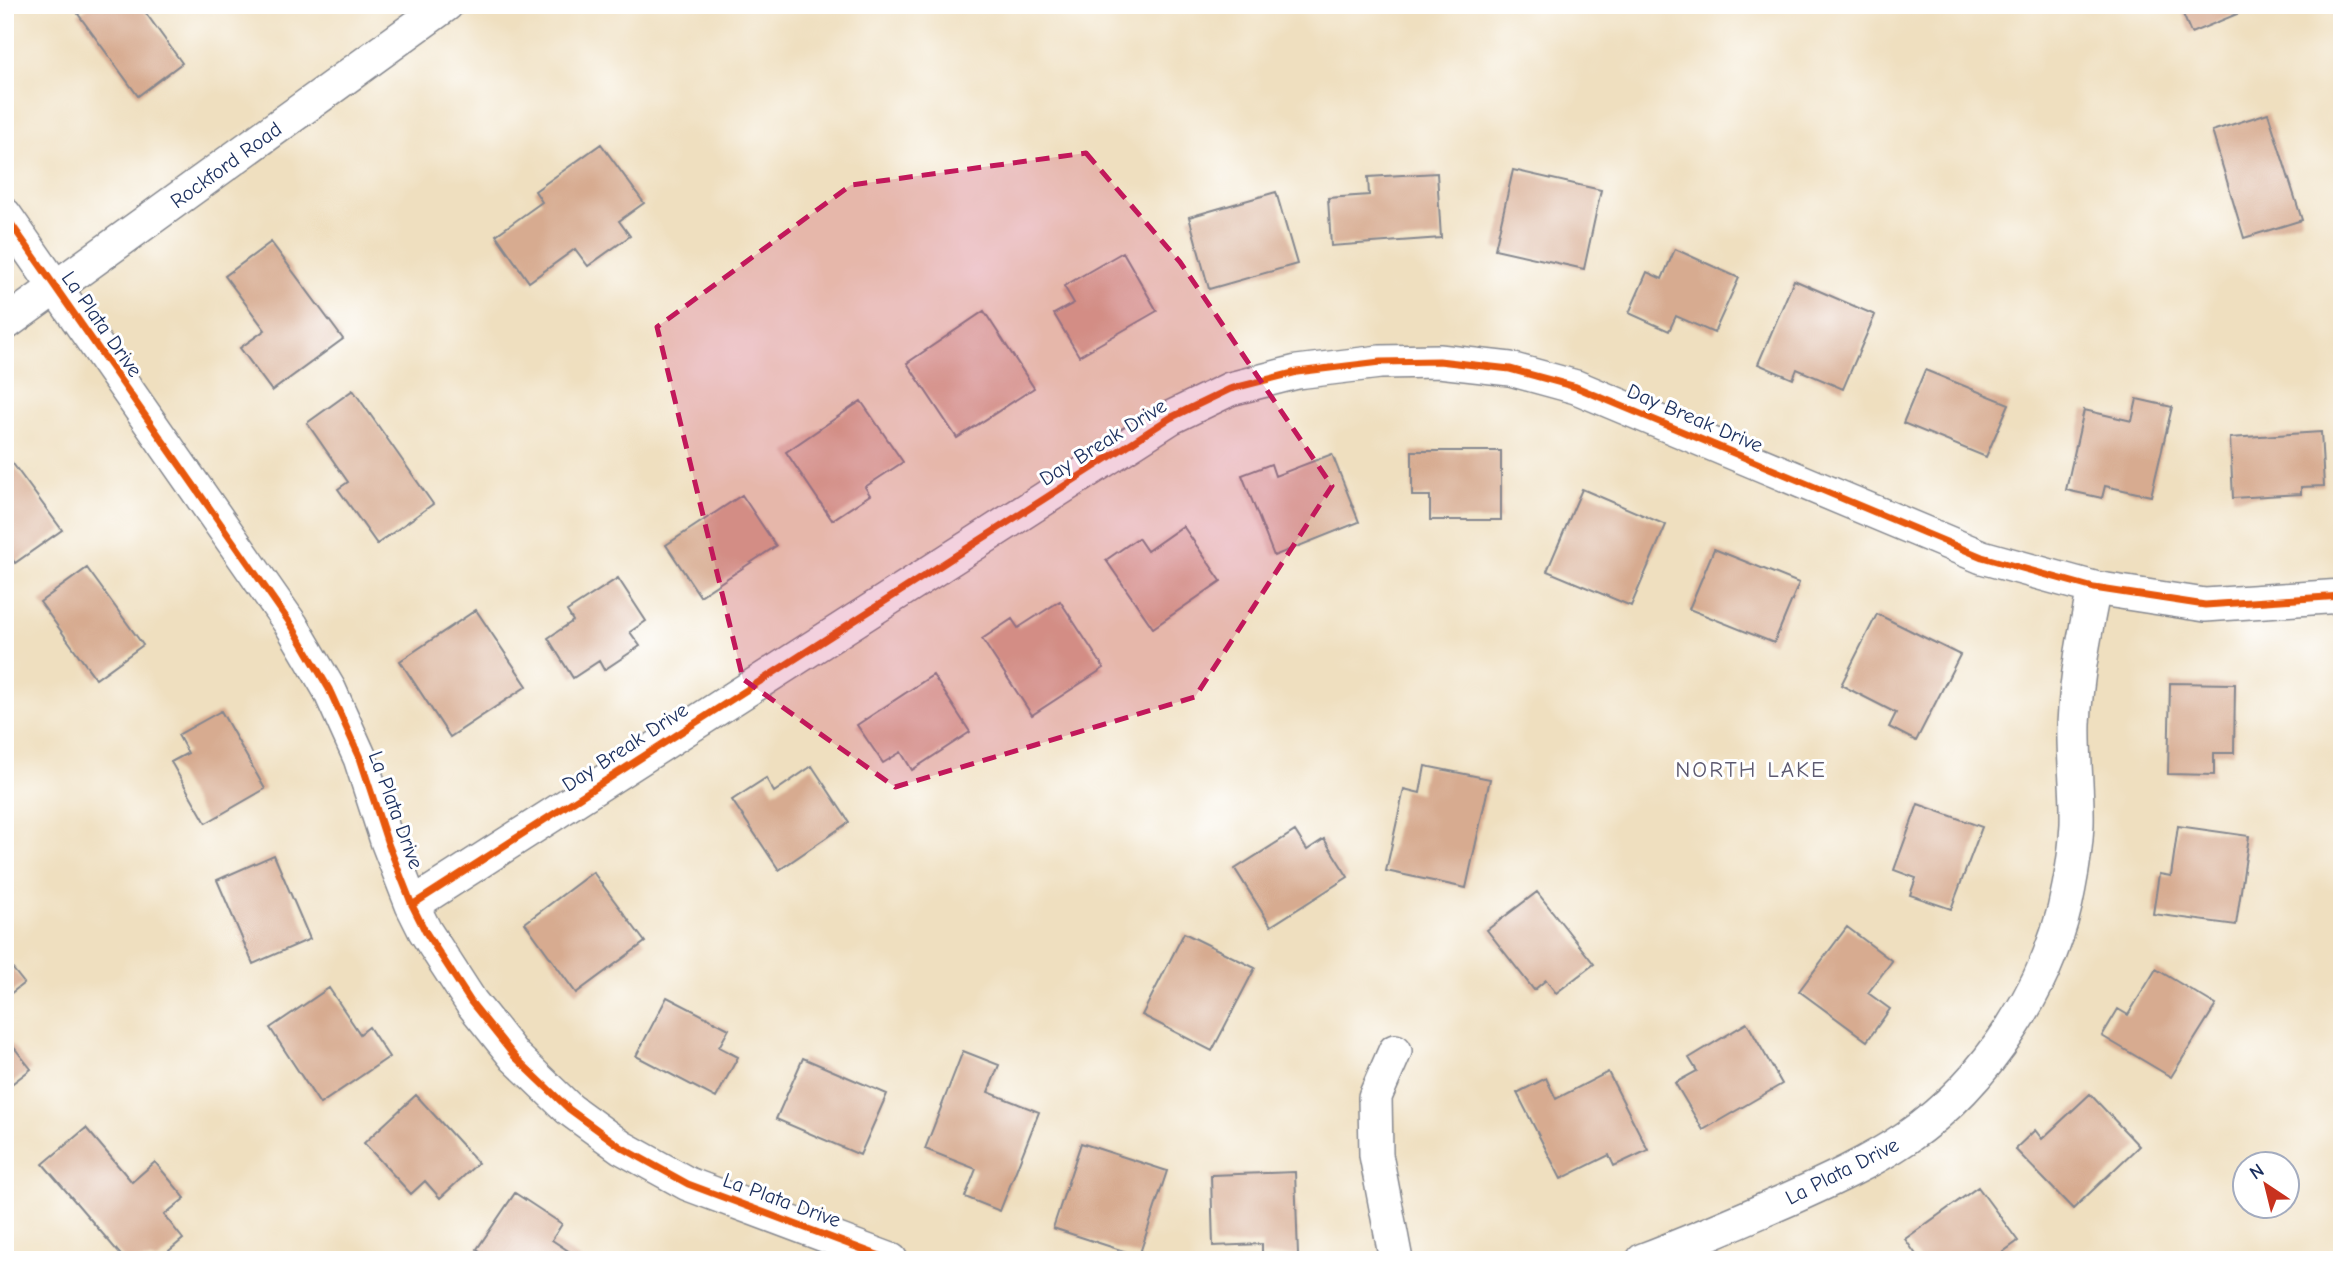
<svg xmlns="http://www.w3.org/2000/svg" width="2347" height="1265" viewBox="0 0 2347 1265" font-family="'Comic Neue',sans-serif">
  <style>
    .building { fill: #d7ab90 }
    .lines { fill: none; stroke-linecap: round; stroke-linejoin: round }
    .minor-casing { stroke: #85878e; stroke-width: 36 }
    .minor { stroke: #fff; stroke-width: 33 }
    .cycleway-casing { stroke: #fff; stroke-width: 11 }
    .cycleway { stroke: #e8590c; stroke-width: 7 }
    .marked { fill: #c2185b; fill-opacity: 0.2; stroke: #c2185b; stroke-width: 5; stroke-dasharray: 14 9; stroke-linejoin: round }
    .labels { text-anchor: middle; stroke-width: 6; stroke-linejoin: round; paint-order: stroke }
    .street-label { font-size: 21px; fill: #1b2f5e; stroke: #fff }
    .neighbourhood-label { font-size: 23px; letter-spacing: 2px; fill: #5d5a70; stroke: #fff }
  </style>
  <rect width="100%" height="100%" fill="#fff"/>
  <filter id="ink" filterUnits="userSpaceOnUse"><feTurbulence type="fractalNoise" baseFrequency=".0143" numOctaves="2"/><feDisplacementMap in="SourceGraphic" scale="14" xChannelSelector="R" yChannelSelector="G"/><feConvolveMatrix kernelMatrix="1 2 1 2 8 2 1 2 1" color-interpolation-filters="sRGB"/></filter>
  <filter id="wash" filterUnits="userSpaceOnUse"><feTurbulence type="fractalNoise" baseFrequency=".00686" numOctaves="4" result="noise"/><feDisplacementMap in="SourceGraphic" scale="28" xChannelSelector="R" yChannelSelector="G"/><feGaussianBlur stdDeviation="1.57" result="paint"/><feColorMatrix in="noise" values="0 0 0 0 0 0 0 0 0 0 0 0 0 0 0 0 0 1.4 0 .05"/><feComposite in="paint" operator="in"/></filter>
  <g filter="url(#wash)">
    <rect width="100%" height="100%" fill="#efdfbf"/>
    <g id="blocks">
      <path class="building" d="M91,5H140L182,63L138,96L78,14Z
        M2179,5H2245L2247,10L2191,33Z
        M2268,113L2302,220L2244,238L2212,131Z
        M601,144L644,203L619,221L630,236L588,266L575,249L529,282L496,235L542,202L535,191Z
        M1513,170L1601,190L1584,269L1495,249Z
        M1437,173L1441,238L1331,246L1328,198L1369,195L1368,177Z
        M1276,192L1297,264L1209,289L1189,217Z
        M271,242L343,339L272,391L240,348L265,330L225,276Z
        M1675,249L1739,278L1714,333L1676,316L1669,331L1629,313L1647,272L1662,279Z
        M1123,252L1157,311L1079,356L1054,314L1074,303L1064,286Z
        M1794,280L1875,315L1843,389L1797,369L1793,379L1758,364Z
        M984,311L1034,388L957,438L907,363Z
        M1925,370L2009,404L1986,457L1903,423Z
        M353,390L433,504L377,544L338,489L348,482L307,423Z
        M2137,399L2172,407L2151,496L2105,486L2102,498L2066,490L2084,410L2132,421Z
        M861,401L903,462L865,487L870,495L832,520L786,452Z
        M2321,432L2324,486L2301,487V494L2233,498L2230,438Z
        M1412,451H1501V520H1430V496H1412Z
        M5,453L62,530L15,563L5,549Z
        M1332,454L1359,522L1274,556L1242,475L1271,464L1275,476Z
        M1582,489L1666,525L1631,606L1547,571Z
        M742,495L776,546L700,596L666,545Z
        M1183,526L1221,581L1153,628L1106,560L1138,538L1147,551Z
        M1714,549L1799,583L1774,643L1689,609Z
        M87,568L143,645L96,679L40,602Z
        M618,578L646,621L630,632L640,646L604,670L599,661L573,678L548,638L573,621L567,611Z
        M1060,601L1104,668L1032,715L982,639L1012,619L1018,628Z
        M476,610L527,686L450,737L400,661Z
        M1877,614L1960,655L1916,741L1889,727L1896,713L1841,685Z
        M933,675L970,732L912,770L901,752L883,763L857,725Z
        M2170,683L2235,684L2234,753H2214V775L2168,774Z
        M221,711L265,789L206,823L171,762L188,753L178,735Z
        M812,766L849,822L779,870L732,800L766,778L774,792Z
        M1425,766L1490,779L1466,888L1386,871L1404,789L1420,793Z
        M1918,804L1982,827L1951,909L1910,895L1916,878L1894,870Z
        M2178,826L2249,836L2236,925L2153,914L2159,874L2171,876Z
        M1295,831L1307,850L1324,839L1348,877L1271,926L1235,869Z
        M274,855L310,939L253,964L217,880Z
        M593,872L645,942L576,993L525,923Z
        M1537,892L1594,964L1556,993L1546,980L1534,990L1487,930Z
        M1847,927L1892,961L1868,993L1890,1009L1867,1041L1799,991Z
        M1184,933L1255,968L1212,1051L1142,1015Z
        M5,959L24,983L5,998Z
        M2156,969L2216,1005L2171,1077L2102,1036L2118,1009L2128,1015Z
        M329,988L360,1034L369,1027L389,1057L320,1104L270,1028Z
        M667,997L729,1029L719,1047L738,1057L716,1098L636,1056Z
        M1747,1023L1782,1084L1703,1130L1675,1083L1697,1071L1689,1058Z
        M5,1036L31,1069L5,1089Z
        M963,1051L999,1065L988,1092L1039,1112L1000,1211L965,1197L976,1169L925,1149Z
        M803,1058L887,1094L860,1155L776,1119Z
        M1608,1072L1648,1150L1614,1166L1609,1155L1561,1179L1517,1093L1546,1078L1556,1099Z
        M2090,1094L2139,1146L2073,1209L2015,1149L2035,1130L2042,1139Z
        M416,1095L478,1163L440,1198L425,1181L411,1194L364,1143Z
        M86,1128L132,1182L155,1162L185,1198L164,1215L183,1239L158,1260H125L43,1164Z
        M1081,1143L1167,1171L1139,1256L1053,1228Z
        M1295,1172L1298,1255L1262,1256V1244L1213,1246L1211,1175Z
        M1978,1187L2018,1241L1992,1260H1920L1905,1239Z
        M515,1193L562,1224L552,1240L582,1260H493L477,1249Z"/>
    </g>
  </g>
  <g filter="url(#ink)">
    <use href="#blocks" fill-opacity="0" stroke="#85878e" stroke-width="2"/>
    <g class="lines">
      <g class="minor-casing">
        <path id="minor" d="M5,215L292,626L329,689L360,758L387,841L412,905L425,931L471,1002L515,1057L569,1109L621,1147L688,1184L891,1260
          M5,324L446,5
          M412,905L1170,418L1230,389L1297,372L1380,362L1439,361L1510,369L1576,387L1982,557L2094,588L2205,605L2342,596
          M1395,1051L1375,1097L1376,1155L1396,1260
          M1643,1260C1693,1241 1741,1220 1789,1199C1829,1181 1869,1163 1906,1138C1987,1083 2052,983 2069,887C2073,867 2076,844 2077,824C2078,791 2073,757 2074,724C2076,678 2085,633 2094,588"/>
      </g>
      <use href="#minor" class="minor"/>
      <g class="cycleway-casing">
        <path id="cycleway" d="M5,215L292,626L329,689L360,758L387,841L412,905L425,931L471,1002L515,1057L569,1109L621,1147L688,1184L891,1260
          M412,905L1170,418L1230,389L1297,372L1380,362L1439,361L1510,369L1576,387L1982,557L2094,588L2205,605L2342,596"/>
      </g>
      <use href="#cycleway" class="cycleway"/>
    </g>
  </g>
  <path class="marked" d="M1086,153L1180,262L1332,486L1195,697L895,787L743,679L657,327L851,185Z"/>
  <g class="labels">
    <g class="street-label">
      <text transform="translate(226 165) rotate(-36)" y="7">Rockford Road</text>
      <text transform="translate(102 324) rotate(55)" y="7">La Plata Drive</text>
      <text transform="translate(1695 418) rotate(23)" y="7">Day Break Drive</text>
      <text transform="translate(1103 442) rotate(-32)" y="7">Day Break Drive</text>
      <text transform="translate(625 747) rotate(-33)" y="7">Day Break Drive</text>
      <text transform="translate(396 810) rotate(70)" y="7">La Plata Drive</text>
      <text transform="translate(1842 1171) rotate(-27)" y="7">La Plata Drive</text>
      <text transform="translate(782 1200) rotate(20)" y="7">La Plata Drive</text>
    </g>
    <g class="neighbourhood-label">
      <text x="1751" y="777">NORTH LAKE</text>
    </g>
  </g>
  <rect width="2347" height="1265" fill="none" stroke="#fff" stroke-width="28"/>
  <g transform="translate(2266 1185) rotate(325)"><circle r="33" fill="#ffffff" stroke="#a4acbf" stroke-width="2"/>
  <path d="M0-5L12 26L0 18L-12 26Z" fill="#c8321e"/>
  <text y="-10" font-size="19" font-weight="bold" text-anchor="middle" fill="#1b2f5e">N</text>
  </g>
</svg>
